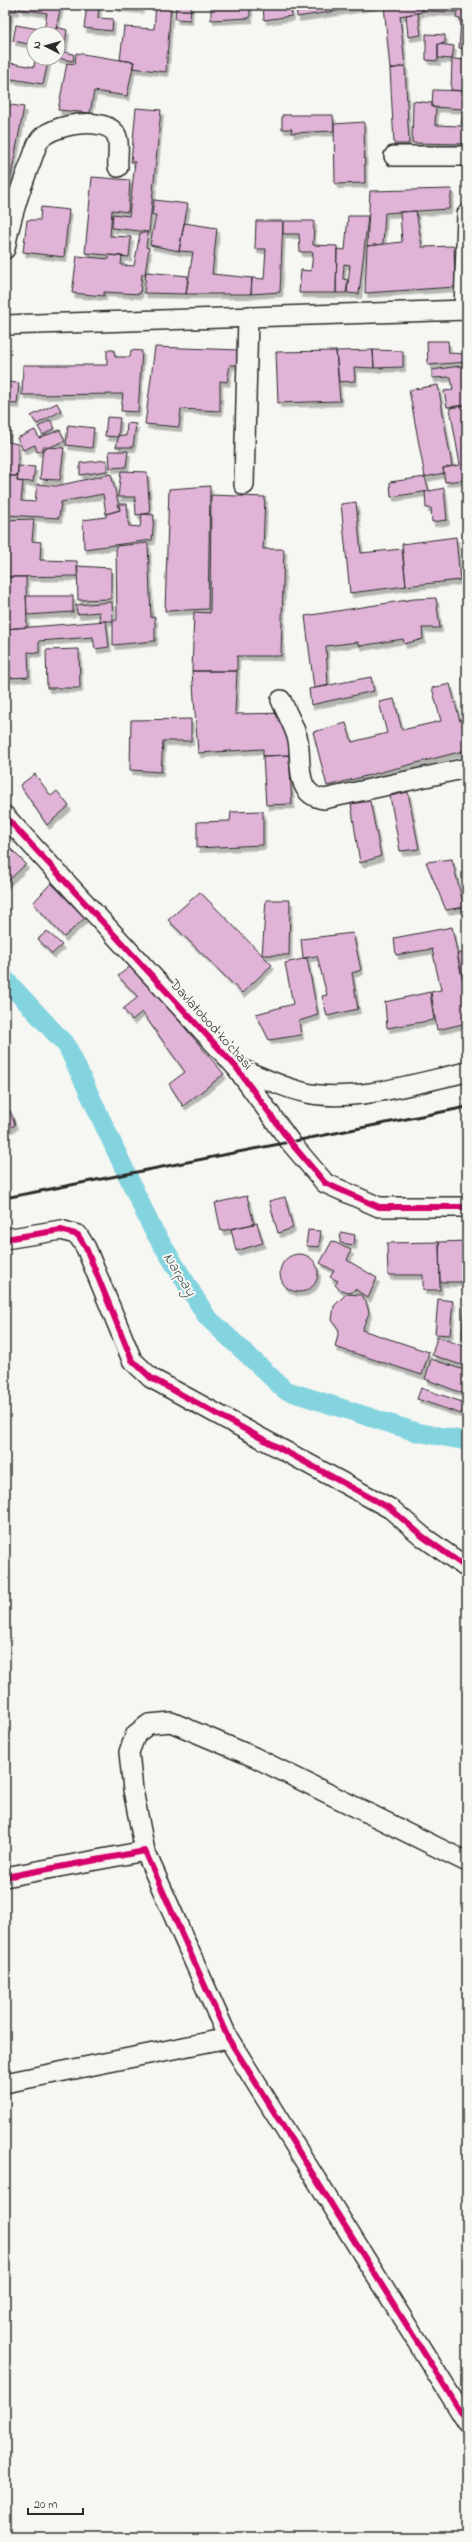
<svg xmlns="http://www.w3.org/2000/svg" width="472" height="2542" viewBox="0 0 472 2542" font-family="'Indie Flower',sans-serif">
  <style>
    .lines { fill: none; stroke-linecap: round; stroke-linejoin: round }
    .canal { stroke: #84d4df; stroke-width: 19 }
    .building { fill: #e0b3d7; stroke: #2b2b2b; filter: url(#shadow) }
    .minor-casing { stroke: #2b2b2b; stroke-width: 22 }
    .minor { stroke: #f6f6f2; stroke-width: 19 }
    .rail { stroke: #2b2b2b; stroke-width: 3 }
    .cycleway-casing { stroke: #f6f6f2; stroke-width: 8 }
    .cycleway { stroke: #d6006c; stroke-width: 6 }
    .labels { text-anchor: middle; stroke-width: 4; stroke-linejoin: round; paint-order: stroke }
    .street-label { font-size: 14px; fill: #2b2b2b; stroke: #f6f6f2 }
    .water-label { font-size: 15px; font-style: italic; fill: #415558; stroke: #f6f6f2 }
  </style>
  <defs>
    <filter id="shadow"><feDropShadow dx="2.5" dy="4.5" stdDeviation="0" flood-color="#0004"/></filter>
  </defs>
  <rect width="100%" height="100%" fill="#f6f6f2"/>
  <filter id="ink" filterUnits="userSpaceOnUse"><feTurbulence type="fractalNoise" baseFrequency=".025" numOctaves="2"/><feDisplacementMap in="SourceGraphic" scale="8" xChannelSelector="R" yChannelSelector="G"/><feConvolveMatrix kernelMatrix="1 2 1 2 8 2 1 2 1" color-interpolation-filters="sRGB"/></filter>
  <g filter="url(#ink)">
    <g class="lines">
      <path class="canal" d="M5,979L67,1046L152,1228L207,1317L285,1390L416,1432L467,1441"/>
    </g>
    <path class="building" d="M5,5H17L16,11L5,9Z
      M20,5H61L55,34H34V45L13,41L16,25L44,30L47,13L19,9Z
      M87,5H99L98,18L113,19L112,31L84,28Z
      M116,5H141V9L116,7Z
      M156,5H171L166,72L132,68L134,62L120,60L124,27L154,29Z
      M176,5H191L190,20L175,19Z
      M211,5H250V18L211,20Z
      M263,5H290L292,16L264,20Z
      M296,5H375L297,17Z
      M384,5H421L422,12L400,16L405,66L390,69Z
      M424,5H455V12L423,11Z
      M458,5H467V49L459,48L461,19L456,18Z
      M5,9L11,11L5,60Z
      M418,13L421,35L408,37L406,15Z
      M56,27L67,30L64,52L74,54L73,61L57,58Z
      M426,34L445,35V43L438,44V61L426,60Z
      M438,44L454,46L452,59L438,58Z
      M76,53L134,62L127,96L94,91L90,113L58,110L67,63L75,64Z
      M35,58H49L43,84L5,78V62L34,67Z
      M452,59L467,60V91L451,90Z
      M405,66L409,144H394L390,69Z
      M433,90L467,91V144L412,143L413,101L432,103V107L436,108L435,125L461,126L463,109L432,107Z
      M5,104L24,107L5,207Z
      M136,108L161,110L149,232L112,228L113,214L129,216L135,162H131Z
      M282,115H333L334,131L291,133L292,129H282Z
      M364,122L365,183L335,184L334,124Z
      M92,177L130,180L128,212L112,210L110,236L131,237L129,257L85,253Z
      M452,189L449,209L385,213L383,244L367,246L370,191Z
      M154,200L188,204L179,251L150,245L156,215H152Z
      M41,207L69,210L64,257L23,252L27,220H40Z
      M416,211L422,247L454,246L455,287L365,293L367,246L402,242L400,212Z
      M348,216H368L359,294L347,293L350,265L344,264L343,279L348,280L346,293H336L337,249L345,250Z
      M256,221H283L280,292L251,294L252,278L264,279L266,249H255Z
      M283,221H314L313,245L337,246L336,293H299L301,270L311,271L313,252H300L299,234H283Z
      M184,223L217,228L212,274L252,278L251,294H186L193,252L179,251Z
      M140,233H148L146,247L149,248L145,274H142L140,294L104,292V296L72,293L77,256L109,259L110,255L122,256L121,265L134,266Z
      M146,272L188,276L186,294L144,293Z
      M466,338L467,362L428,365L427,341H448L449,353L465,354Z
      M155,347L240,350L241,365H230L227,382L220,381V411L181,409L179,427L145,424Z
      M107,350H114L115,357H130L131,350L142,351L138,412L121,411L123,394L22,395L23,365H107Z
      M373,350L403,351V367L374,368Z
      M373,350L374,368L354,367L355,381L339,382L336,351Z
      M336,351L340,401L278,403L276,352Z
      M467,365V405L447,407L444,391L453,390L451,377L432,378V370Z
      M5,382L19,383L17,404L5,403Z
      M438,385L452,466L443,468L444,473L425,477L409,390Z
      M57,403L61,411L37,424L31,416Z
      M467,405V495L465,480L445,482L443,468L460,465L450,408Z
      M107,417L120,418L118,437L105,436Z
      M50,420L55,428L43,435L38,427Z
      M5,421L9,427L8,442L18,444V476H5Z
      M127,423L136,424L133,447H116L119,435L126,436Z
      M68,425L94,428L92,448L66,445Z
      M35,430L39,438L60,430L65,441L37,452L35,445L23,450L17,438Z
      M43,447L64,448L60,480L40,479Z
      M109,451H128L126,467L110,468Z
      M107,460V471L80,475V463Z
      M18,466L35,467L33,482L17,481Z
      M121,471L147,472L150,513L136,515L135,497H118Z
      M111,474L120,510L106,514L103,494L61,502L59,518L5,515V476H18L17,481L23,482L21,501L35,502L37,484L56,486Z
      M425,477L429,491L391,497L390,482Z
      M210,486L208,609L165,611L169,489Z
      M444,488L447,520L432,522L431,508H426L425,492Z
      M211,495L265,497L263,549H284L281,656H237V671H192L194,612L210,613Z
      M356,502L361,553L402,549L406,586L350,593L341,504Z
      M118,504H127L129,526L140,527L142,514L154,515L152,540L84,549L83,520L106,517V514L120,510Z
      M34,519L32,541L41,542L40,560L77,561L78,576L5,577V520Z
      M456,537L460,580L406,586L402,544Z
      M148,543L151,618L155,617V641L113,645V621L117,620L116,546Z
      M77,566L111,568V599L78,600Z
      M5,577H26L27,627L5,629Z
      M465,590H467V619Z
      M26,596H73V612L27,615Z
      M436,598L440,628H422L423,639L404,644L403,639L360,646L358,642L326,646L328,686L314,688L305,616L414,599Z
      M112,602L113,621H100L99,612L77,614L76,605Z
      M106,621L109,647L95,649L93,637L39,641V653L28,652L29,677L8,678L5,629Z
      M79,649L80,688H47L46,650Z
      M192,671H237L235,714L291,713L294,755L263,756V749L198,753Z
      M371,677L374,691L311,705L309,689Z
      M450,684L460,721L467,719V750L327,786L313,732L346,723L352,742L387,733L379,702L394,699L402,730L441,721L432,688Z
      M191,719V741H163L161,772L130,770L131,720Z
      M289,755L292,804L266,805L263,756Z
      M35,774L51,796L57,791L69,806L47,825L20,785Z
      M408,792L419,849L400,851L390,796Z
      M370,801L381,856L360,863L351,804Z
      M263,811V845L197,848V822L230,821L231,812Z
      M5,843L26,864L5,884Z
      M452,859L464,907L446,910L426,862Z
      M51,883L85,918L64,937L33,903Z
      M200,892L272,965L242,993L168,920Z
      M266,900H290L289,955H262Z
      M452,927L467,1000V1023L437,1030L431,992L441,990L432,949L396,955L394,938Z
      M47,931L62,945L52,954L38,939Z
      M353,933L361,970L352,973L358,1009L327,1016L322,996L327,995L317,956L303,958L301,939Z
      M467,952V1000L457,954Z
      M307,958L318,1015L299,1021L301,1035L269,1040L256,1014L293,1004L285,963Z
      M132,965L224,1074L183,1106L169,1084L185,1072L142,1012L132,1020L123,1009L138,997L118,976Z
      M430,992L434,1020L387,1028L385,1002Z
      M10,1110L15,1125L5,1130V1112Z
      M247,1196L254,1224L221,1231L215,1203Z
      M285,1197L293,1228L278,1233L269,1201Z
      M257,1223L263,1243L236,1251L231,1229Z
      M308,1230L321,1231L319,1247L306,1246Z
      M341,1232L355,1235L354,1245L340,1243Z
      M332,1241L351,1250L347,1260L377,1278L368,1298L355,1289L351,1293L339,1289L335,1285L338,1281L330,1277L334,1271L320,1263Z
      M467,1241V1282H440L439,1242Z
      M439,1242L440,1290H423V1275H388L387,1243Z
      M280 1273a19 19 0 1 1 38 0a19 19 0 1 1-38 0Z
      M465,1291L467,1339H462Z
      M346,1294L361,1295L366,1301L369,1313L362,1330L429,1352L422,1375L335,1347L339,1330L332,1320L334,1306Z
      M438,1299L453,1301L450,1335L435,1334Z
      M437,1337L467,1347V1367L432,1355Z
      M431,1359L467,1371V1395L425,1379Z
      M421,1388L465,1403L461,1414L417,1399Z"/>
    <g class="lines">
      <g class="minor-casing">
        <path id="minor" d="M394,156H467
          M5,249C10,220 19,192 30,164C33,157 35,148 39,141C49,124 110,114 117,137C120,145 117,159 118,167
          M464,310L467,214
          M5,325L467,310
          M244,485L248,316
          M281,700C286,712 295,727 298,740C302,762 294,795 324,799L467,768
          M5,816L236,1067L291,1143L325,1183L379,1207H467
          M236,1067C257,1075 277,1085 299,1091C348,1106 418,1082 467,1072
          M5,1239L61,1230L78,1235L86,1248L132,1360L151,1378L391,1509L422,1536L467,1568
          M145,1851L133,1790L129,1752L136,1734L149,1724L171,1722L254,1757L467,1862
          M5,1877L145,1851L228,2038L467,2422
          M5,2083L228,2038"/>
      </g>
      <use href="#minor" class="minor"/>
      <path class="rail" d="M5,1198L467,1107"/>
      <g class="cycleway-casing">
        <path id="cycleway" d="M5,816L236,1067L291,1143L325,1183L379,1207H467
          M5,1239L61,1230L78,1235L86,1248L132,1360L151,1378L391,1509L422,1536L467,1568
          M5,1877L145,1851L228,2038L467,2422"/>
      </g>
      <use href="#cycleway" class="cycleway"/>
    </g>
  </g>
  <g class="labels">
    <g class="street-label">
      <text transform="translate(212 1024) rotate(48)" y="5">Davlatobod ko'chasi</text>
    </g>
    <g class="water-label">
      <text transform="translate(180 1274) rotate(58)" y="5">Narpay</text>
    </g>
  </g>
  <rect width="472" height="2542" fill="none" stroke="#f6f6f2" stroke-width="20"/>
  <rect x="10" y="10" width="452" height="2522" fill="none" stroke="#2b2b2b" stroke-width="1.5" filter="url(#ink)"/>
  <g transform="translate(46 46) rotate(276)"><circle r="19" fill="#f6f6f2" stroke="#a5a5a2"/>
  <path d="M0-3L7 15L0 10L-7 15Z" fill="#2b2b2b"/>
  <text y="-6" font-size="11" font-weight="bold" text-anchor="middle" fill="#2b2b2b">N</text>
  </g>
  <path d="M28 2508v6h55v-6" fill="none" stroke="#2b2b2b" stroke-width="2"/>
  <text x="34" y="2508" font-size="12" fill="#2b2b2b" stroke="#f6f6f2" stroke-width="3" paint-order="stroke">20 m</text>
</svg>
